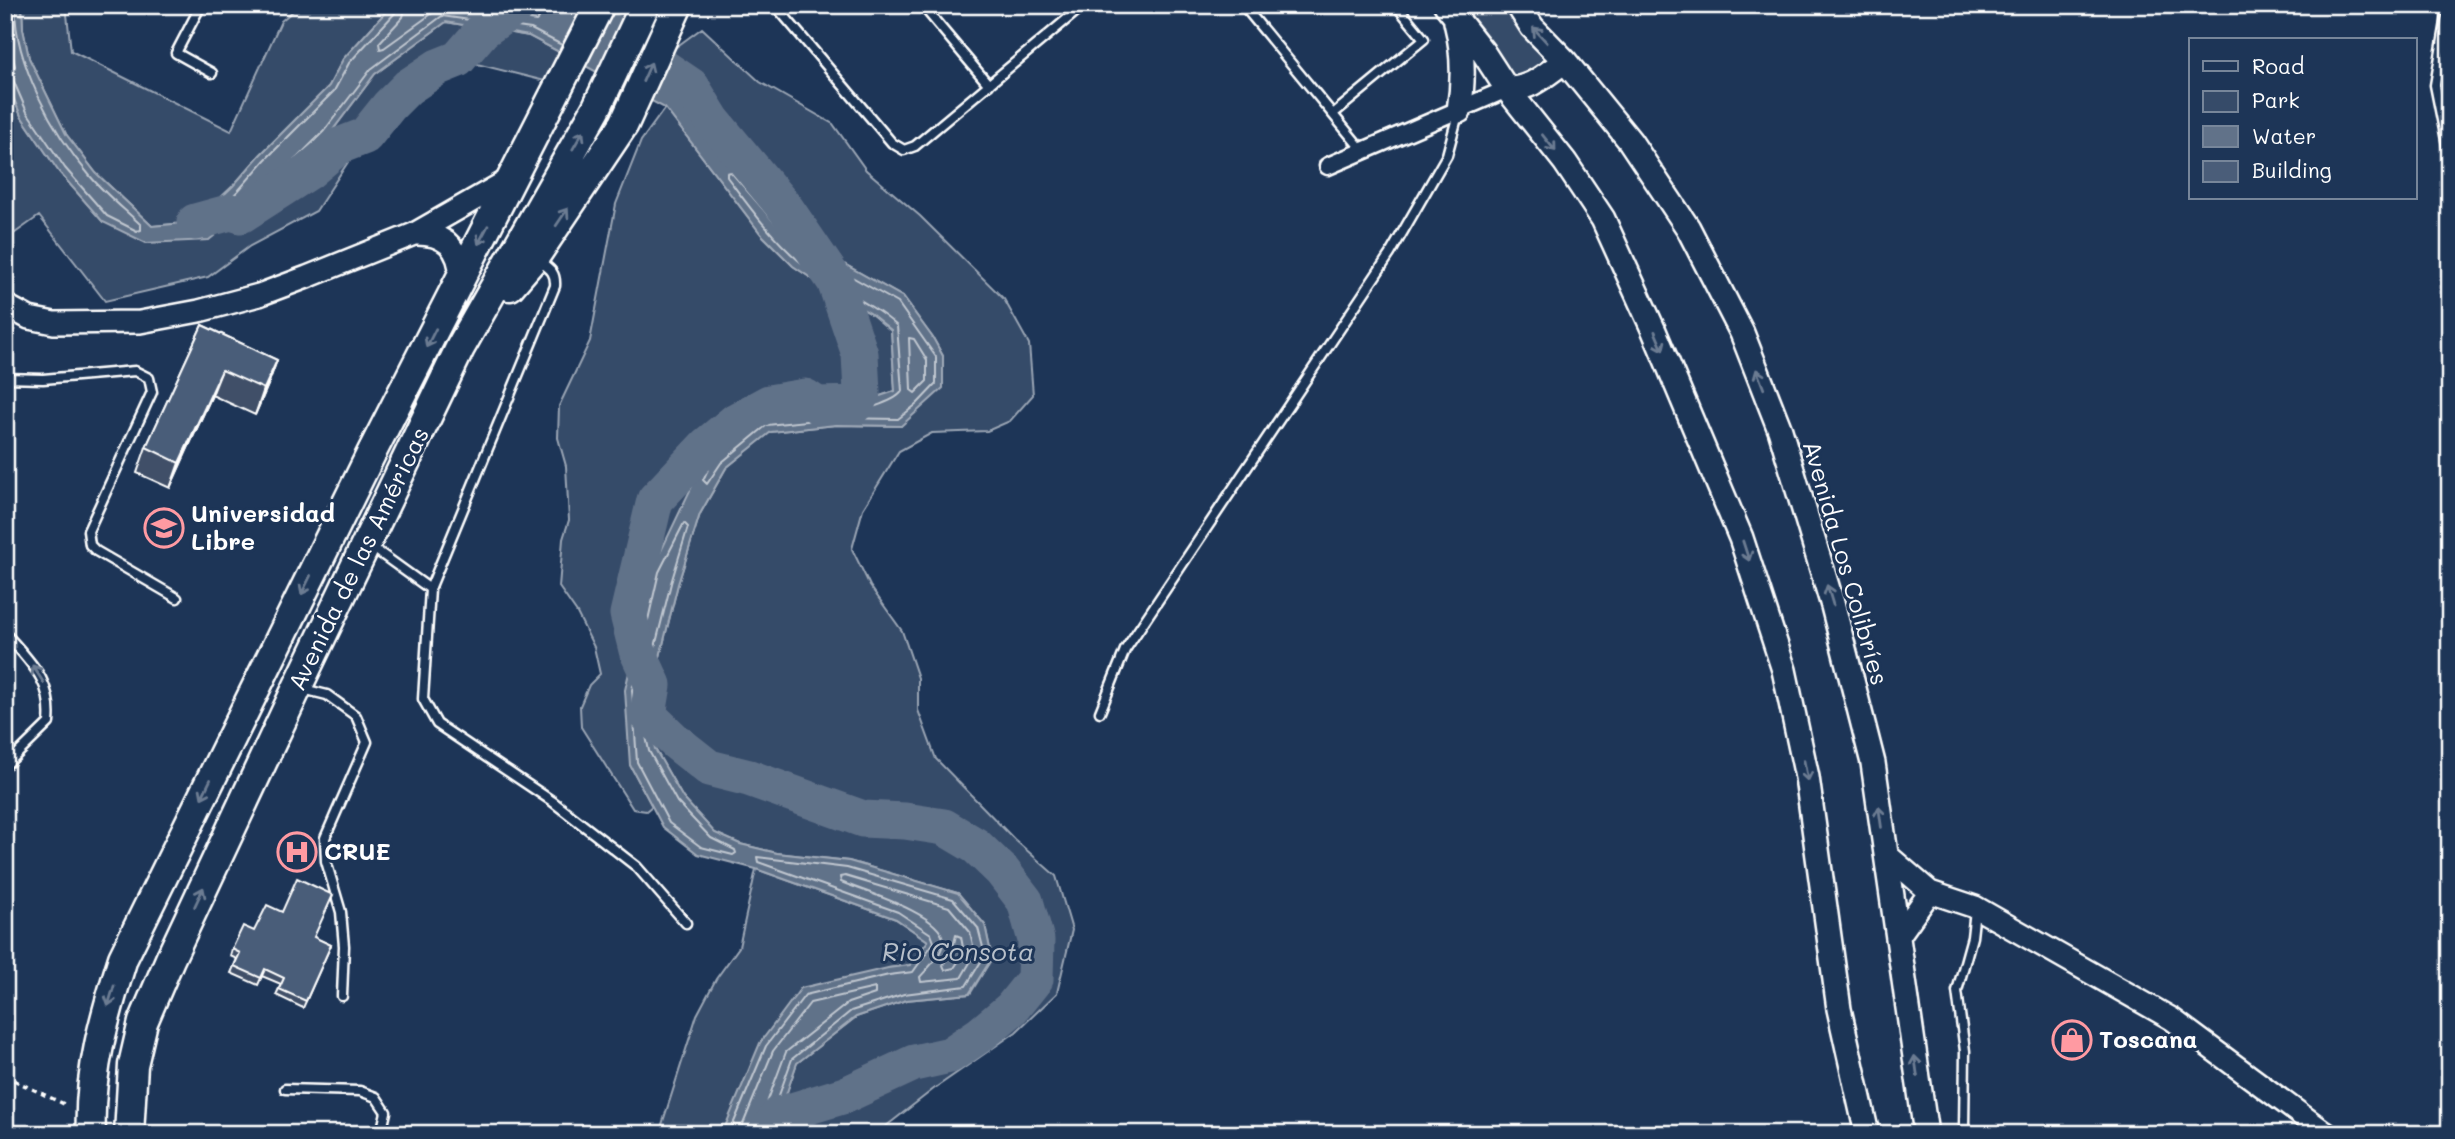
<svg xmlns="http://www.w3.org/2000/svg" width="2455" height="1139" viewBox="0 0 2455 1139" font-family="Mali,sans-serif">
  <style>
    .green { fill: #364b69; stroke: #9aa5b4; stroke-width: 2 }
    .water { fill: #617289; stroke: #a0aab8; stroke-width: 2 }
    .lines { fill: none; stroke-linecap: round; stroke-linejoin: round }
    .shore { stroke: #c0c7d0; stroke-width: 2 }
    .river { stroke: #617289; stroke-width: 37 }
    .service-casing { stroke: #fff; stroke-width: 13 }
    .minor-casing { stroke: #fff; stroke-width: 21 }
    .tertiary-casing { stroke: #fff; stroke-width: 26 }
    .secondary-casing { stroke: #fff; stroke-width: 28 }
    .trunk-casing { stroke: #fff; stroke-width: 33 }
    .path { stroke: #fff; stroke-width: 3.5; stroke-dasharray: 5 5; stroke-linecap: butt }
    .service { stroke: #1d3557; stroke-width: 8 }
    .minor { stroke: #1d3557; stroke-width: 16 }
    .tertiary { stroke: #1d3557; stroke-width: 21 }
    .secondary { stroke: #1d3557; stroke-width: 23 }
    .trunk { stroke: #1d3557; stroke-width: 28 }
    .wall { fill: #405068; stroke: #fff; stroke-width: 2 }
    .shaded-wall { fill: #344155; stroke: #fff; stroke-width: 2 }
    .building { fill: #4a5d79; stroke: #fff; stroke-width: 2 }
    .oneway { stroke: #6c7c92 }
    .labels { text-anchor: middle; stroke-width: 6; stroke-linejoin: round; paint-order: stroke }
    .poi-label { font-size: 24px; font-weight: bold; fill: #fff; stroke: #1d3557; text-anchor: start }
    .street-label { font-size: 24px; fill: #fff; stroke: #1d3557 }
    .water-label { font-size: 26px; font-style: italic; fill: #b8c0ca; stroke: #1d3557 }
  </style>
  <rect width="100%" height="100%" fill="#1d3557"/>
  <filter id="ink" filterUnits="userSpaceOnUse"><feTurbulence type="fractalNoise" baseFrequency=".0143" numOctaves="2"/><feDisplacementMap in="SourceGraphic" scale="14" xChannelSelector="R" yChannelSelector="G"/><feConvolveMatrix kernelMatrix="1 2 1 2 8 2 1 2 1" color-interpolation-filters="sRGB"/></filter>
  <g filter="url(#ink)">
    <path class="green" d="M22,5H66L71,51L231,131L281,21L300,5H392L343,59L329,86L260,155L233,186L195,222L152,226L96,173L66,134L29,58L23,29Z
      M1446,5H1518L1565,61L1521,90Z
      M446,22L529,36L569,57L553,83L457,59L408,87L365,136L316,211L250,246L208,277L105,301L39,216L5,240V78L21,116L59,172L103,222L208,240L303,163L329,135L375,74Z
      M702,28L760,82L833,124L866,170L920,216L1004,299L1029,344L1033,395L1010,421L987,431L932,433L899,451L863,509L852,549L870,586L902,631L918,678V710L936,759L1014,839L1056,876L1072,930L1057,993L1016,1032L935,1088L876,1134H766L779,1115L797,1063L856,1017L906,1000L970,994L992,958L985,925L958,893L849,861L777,853L740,844L715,833L683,798L655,749L648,715L653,685L678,584L700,514L726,468L770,432L836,425L901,426L943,356L933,338L903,297L812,246L787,227L710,138L658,67L668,53Z
      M665,108L761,234L793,266L832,292L870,313L891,331L895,391L856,404L805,397L704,461L630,765L652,806L646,811L633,809L581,727L580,706L589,685L600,674L594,647L577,613L559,587L563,539L569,520L566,466L558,438L559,406L590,341L616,204L641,141Z
      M756,869L896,919L928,941L910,965L888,968L727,1124L722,1134H659L697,1015L716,979L739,947Z"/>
    <path class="water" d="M5,5H22L23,29L29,58L66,134L96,173L152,226L195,222L233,186L260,155L329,86L343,59L392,5H545L658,67L710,138L787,227L812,246L903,297L933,338L943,356V388L901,426L836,425L771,432L726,468L700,514L678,584L653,685L648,715L655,749L683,798L715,833L740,844L777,853L849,861L958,893L985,925L992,958L969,994L906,1000L856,1017L797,1063L779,1115L766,1134H722L760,1043L801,988L888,968L910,965L928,941L896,919L756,869L698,854L663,827L630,765L625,690L652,570L704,461L736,421L769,403L805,397L856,404L895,391L891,330L870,313L832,292L793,266L761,234L665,108L529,36L446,22L375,74L329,135L303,163L209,240L146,243L103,222L59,172L21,116L5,78Z"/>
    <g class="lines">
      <path class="shore" d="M397,5L395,13L349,63L334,91L265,160L238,191L199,228V233H207L298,157L324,131L371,69L442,16L531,29L562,45
        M406,5L403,17L379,43L380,49L384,48L441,7L536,21L539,18L536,5
        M5,69L13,70L15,66L7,32L6,5
        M5,78L14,82L27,112L65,168L107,216L137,231L141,230V225C124,209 105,194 90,176C53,133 14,63 15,5
        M731,172L782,231L808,252L898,303L936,357V384L917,404L898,419L836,418L767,425L721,463L707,484L703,480C721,439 759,404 806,404C822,404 838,411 854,411C865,411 898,400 902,391L897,326C867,299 828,286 798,260C770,236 749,206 727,177V173Z
        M909,338L914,339L927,360V381L915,393L911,390Z
        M684,523L688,527L671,583L646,683L642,716L649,751L677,802L711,838L735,850L736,853L733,855L701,847L669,823L637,762L632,690L659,572Z
        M845,876L949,907L970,932L975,954L961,978L921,982L920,977C928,968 944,953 943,940C942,914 862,891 841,882L840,877Z
        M956,935L961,937L964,953L954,968L945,970L943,965L952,952Z
        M729,1134L766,1046L805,995L889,975L913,972L934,942L931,934L898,912L758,862L757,857L847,868L953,899L978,928L985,955L966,986L904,994L851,1011L792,1059L773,1112L761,1128V1134
        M739,1134L773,1051L810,1003L875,988V994L848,1003L786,1052L765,1108L753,1126L752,1134"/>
      <path class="river" d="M571,5L691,86L712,120L786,209L835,281L860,354L862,393L856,404L817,405L805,397L769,403L736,421L707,445L655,500L628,614L637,650L653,685L648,715L676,742L709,768L749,778L863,819L905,821L944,827L976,846L1002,871L1025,901L1036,940L1035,979L1011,1009L981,1034L950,1055L914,1063L845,1095L779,1115L766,1134
        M195,222L231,212L241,215L308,172L339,146L365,136L389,106L408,87L438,67L458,59L483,30L519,5"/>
      <g class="service-casing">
        <path id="service" d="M201,5L176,53L212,73
          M775,5L892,143L904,150L915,146L1084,5
          M922,5L989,85
          M1243,5L1363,151
          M2449,5L2435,85L2450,160
          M1333,114L1424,39L1396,5
          M5,378L43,379L135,371L149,378L152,392L88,531L90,545L96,551L177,598
          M369,545L430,589L555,286C556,272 550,269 539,261
          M430,589L423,699L437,724L552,801L637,867L686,923
          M5,633C31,663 53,681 49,723L5,766
          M303,689L327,695L356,716L367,742L325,838L326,861L341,912L344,946L342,996
          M1100,712L1125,650L1390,254L1447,155L1458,114
          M285,1089L360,1091L376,1097L386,1112L381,1134
          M1961,1134L1964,1129L1965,1051L1957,991L1972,937L1975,910"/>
      </g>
      <g class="minor-casing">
        <path id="minor" d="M1328,166L1507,89"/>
      </g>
      <g class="tertiary-casing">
        <path id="tertiary" d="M414,234C445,233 459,247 461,277
          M5,305L29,318L54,323L140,322L199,311L259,295L307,277L414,234L512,178
          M1886,854L1930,892L1975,907L2172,1019L2327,1134
          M1898,937L1930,892"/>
      </g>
      <g class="secondary-casing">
        <path id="secondary" d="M1446,5L1483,52L1507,89L1565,162L1603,219L1654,331L1741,538L1784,670L1807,777L1839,1009L1867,1134
          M1518,5L1532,27L1565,61L1630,141L1688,228L1742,333L1780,430L1833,606L1873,763L1926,1134
          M1456,22C1464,53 1464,80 1459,111
          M1507,89C1531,90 1546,74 1565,61"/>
      </g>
      <g class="trunk-casing">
        <path id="trunk" d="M510,286L534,258L624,124L678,5
          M91,1134C88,1073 105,1015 123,958L371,454L600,5
          M129,1134L133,1065L143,1022L170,959L297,688L460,348L596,109L645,5"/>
      </g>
      <path class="path" d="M5,1076L66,1105"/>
      <use href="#service" class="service"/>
      <use href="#minor" class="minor"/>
      <use href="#tertiary" class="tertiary"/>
      <use href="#secondary" class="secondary"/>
      <use href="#trunk" class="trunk"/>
    </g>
    <path class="wall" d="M202,325L277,360L268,385L255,415L212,395L170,488L137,473L146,447Z
      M254,931L315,938L331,945L303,1008L276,995L281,984L262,976L258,985L231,973L237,959L230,956L232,949Z"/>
    <path class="shaded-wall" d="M277,360L268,385L255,415L264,389Z
      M222,370L212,395L170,488L179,463Z"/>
    <path class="building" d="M202,325L277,360L264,389L222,370L179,463L146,447Z
      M297,878L333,895L314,937L331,945L306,1001L279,989L284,978L265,969L261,978L234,966L240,953L232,949L243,926L254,931L267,905L282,912Z"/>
    <defs><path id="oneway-shaft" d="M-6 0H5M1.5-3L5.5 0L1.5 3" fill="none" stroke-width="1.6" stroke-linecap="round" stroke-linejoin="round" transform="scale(1.75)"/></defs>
    <g class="oneway">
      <use href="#oneway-shaft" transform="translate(1540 35) rotate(-133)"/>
      <use href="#oneway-shaft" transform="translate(647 72) rotate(-66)"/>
      <use href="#oneway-shaft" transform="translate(578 140) rotate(-60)"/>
      <use href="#oneway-shaft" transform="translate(1549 143) rotate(51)"/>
      <use href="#oneway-shaft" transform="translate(562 217) rotate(-56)"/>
      <use href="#oneway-shaft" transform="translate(483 235) rotate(118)"/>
      <use href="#oneway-shaft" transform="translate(431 338) rotate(117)"/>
      <use href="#oneway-shaft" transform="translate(1659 341) rotate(67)"/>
      <use href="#oneway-shaft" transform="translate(1760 379) rotate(-111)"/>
      <use href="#oneway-shaft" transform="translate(1746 551) rotate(72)"/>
      <use href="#oneway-shaft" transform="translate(306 585) rotate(116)"/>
      <use href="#oneway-shaft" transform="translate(1830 595) rotate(-107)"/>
      <use href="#oneway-shaft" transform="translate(38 674) rotate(-123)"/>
      <use href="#oneway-shaft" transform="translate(1806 771) rotate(79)"/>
      <use href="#oneway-shaft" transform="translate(206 789) rotate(116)"/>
      <use href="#oneway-shaft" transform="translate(1880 817) rotate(-98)"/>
      <use href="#oneway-shaft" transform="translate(199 897) rotate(-65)"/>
      <use href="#oneway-shaft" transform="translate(111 996) rotate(107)"/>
      <use href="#oneway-shaft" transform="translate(1916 1066) rotate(-98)"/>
    </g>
  </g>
  <defs>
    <g id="university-ring" transform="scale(2.0125)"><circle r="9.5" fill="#1d3557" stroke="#ff9aa2" stroke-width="1.5"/><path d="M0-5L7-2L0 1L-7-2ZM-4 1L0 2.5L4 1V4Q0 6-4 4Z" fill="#ff9aa2"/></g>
    <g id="hospital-ring" transform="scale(2.0125)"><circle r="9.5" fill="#1d3557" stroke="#ff9aa2" stroke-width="1.5"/><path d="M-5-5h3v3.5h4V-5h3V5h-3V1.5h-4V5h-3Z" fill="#ff9aa2"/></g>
    <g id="shop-ring" transform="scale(2.0125)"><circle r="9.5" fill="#1d3557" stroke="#ff9aa2" stroke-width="1.5"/><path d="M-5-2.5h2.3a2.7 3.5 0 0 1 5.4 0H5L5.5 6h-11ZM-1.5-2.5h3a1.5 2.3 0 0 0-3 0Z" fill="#ff9aa2"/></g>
  </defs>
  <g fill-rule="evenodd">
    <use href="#university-ring" x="164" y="528"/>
    <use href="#hospital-ring" x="297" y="852"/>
    <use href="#shop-ring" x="2072" y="1040"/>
  </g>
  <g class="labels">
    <g class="poi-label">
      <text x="191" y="522">Universidad<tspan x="191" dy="28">Libre</tspan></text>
      <text x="324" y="860">CRUE</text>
      <text x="2099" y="1048">Toscana</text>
    </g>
    <g class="street-label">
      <text transform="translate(359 559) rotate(-64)" y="8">Avenida de las Américas</text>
      <text transform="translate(1845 563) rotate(74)" y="8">Avenida Los Colibríes</text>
    </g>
    <g class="water-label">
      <text x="958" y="961">Rio Consota</text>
    </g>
  </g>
  <rect width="2455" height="1139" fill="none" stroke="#1d3557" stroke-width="28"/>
  <rect x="14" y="14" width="2427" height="1111" fill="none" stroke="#fff" stroke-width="2.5" filter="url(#ink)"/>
  <rect x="2189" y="38" width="228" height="161" fill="#1d3557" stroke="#77869a" stroke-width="2"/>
  <rect x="2203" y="61" width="35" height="10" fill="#1d3557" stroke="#77869a" stroke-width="2"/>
  <text x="2252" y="74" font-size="21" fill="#ffffff">Road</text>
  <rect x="2203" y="91" width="35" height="21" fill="#364b69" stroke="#77869a" stroke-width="2"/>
  <text x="2252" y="108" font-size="21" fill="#ffffff">Park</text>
  <rect x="2203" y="126" width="35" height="21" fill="#617289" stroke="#77869a" stroke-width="2"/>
  <text x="2252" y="144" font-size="21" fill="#ffffff">Water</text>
  <rect x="2203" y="161" width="35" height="21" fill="#4a5d79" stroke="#77869a" stroke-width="2"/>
  <text x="2252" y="178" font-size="21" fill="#ffffff">Building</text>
</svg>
